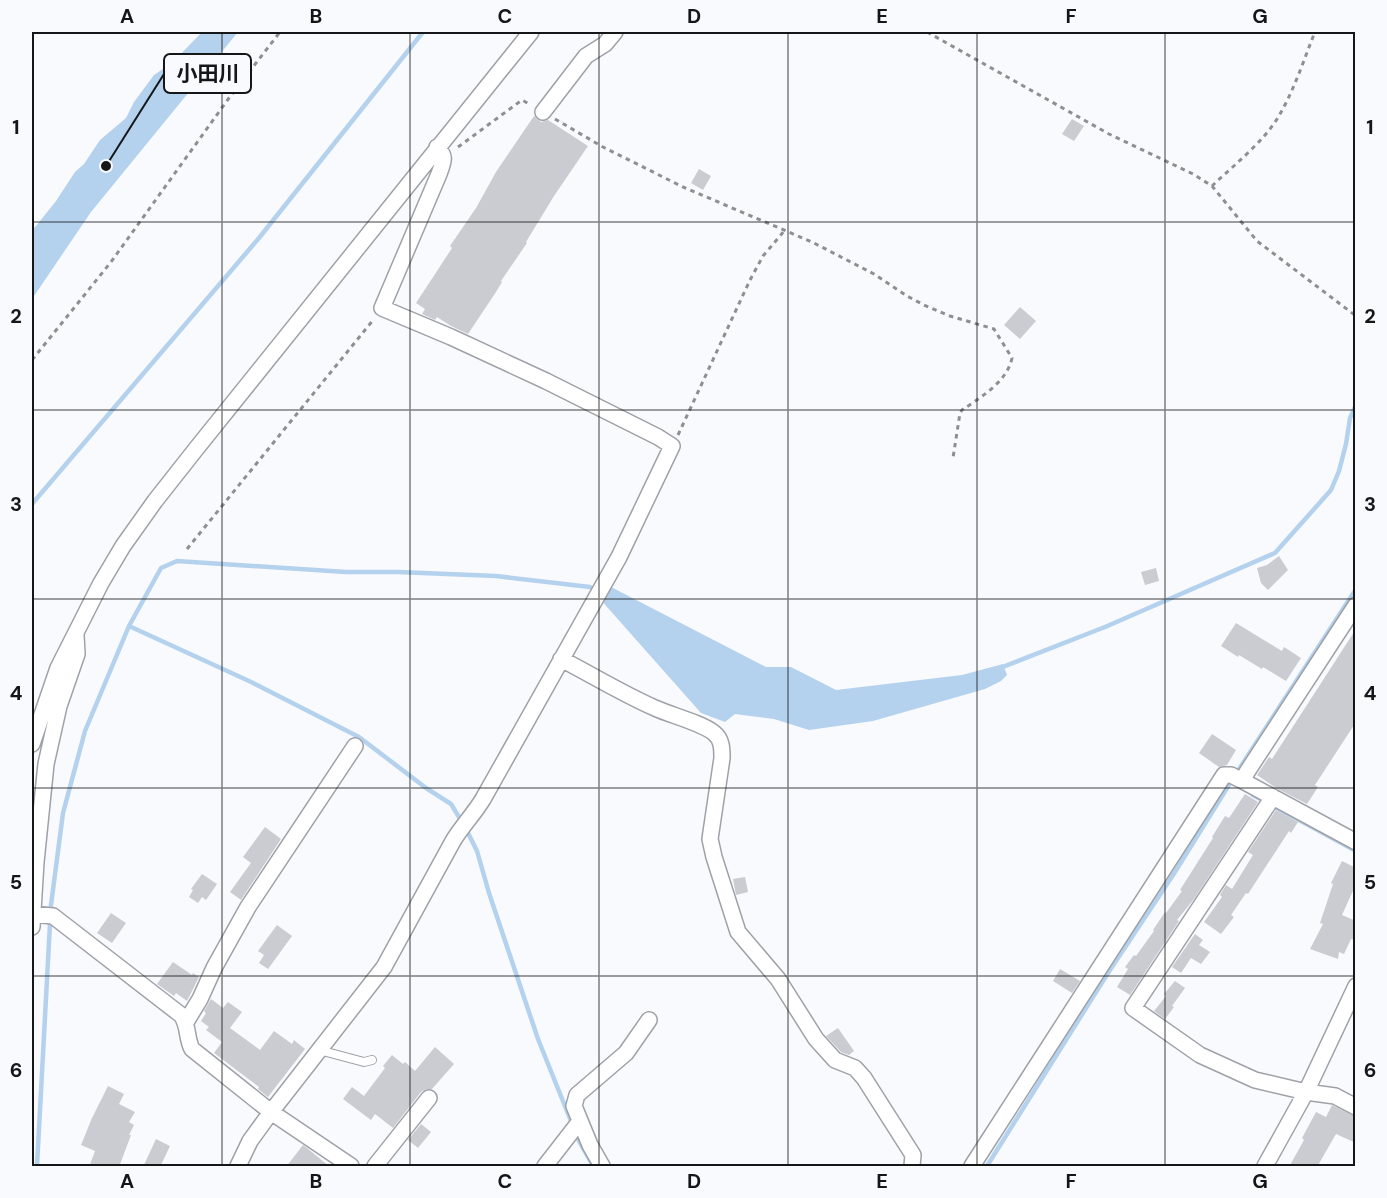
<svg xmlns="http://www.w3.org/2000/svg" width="1387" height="1198" viewBox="0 0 1387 1198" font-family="'DM Sans','Noto Sans JP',sans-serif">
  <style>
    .water { fill: #b4d1ed }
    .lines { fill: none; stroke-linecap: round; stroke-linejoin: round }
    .stream { stroke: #b4d1ed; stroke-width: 4.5 }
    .building { fill: #cbcbd2 }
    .lane-casing { stroke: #9ea2a8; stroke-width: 10 }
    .street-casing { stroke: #9ea2a8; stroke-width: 18 }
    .path { stroke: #8e8f93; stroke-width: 3; stroke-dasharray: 4.5 4.5; stroke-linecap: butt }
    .lane { stroke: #fff; stroke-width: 8 }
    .street { stroke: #fff; stroke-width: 15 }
    .grid { fill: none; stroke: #151618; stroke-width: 1.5; stroke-opacity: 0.55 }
    .leader { fill: none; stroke: #151618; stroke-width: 2 }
    .callout-dot { fill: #151618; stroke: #f8fafe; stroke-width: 2 }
    .callout { fill: #f8fafe; stroke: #151618; stroke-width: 2 }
    .callout-label { font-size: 21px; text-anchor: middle; font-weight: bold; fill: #151618 }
    .neatline { fill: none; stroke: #151618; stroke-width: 2 }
    .grid-label { font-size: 20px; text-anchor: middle; font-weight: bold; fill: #151618 }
  </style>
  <rect width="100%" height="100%" fill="#f8fafe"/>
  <path class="water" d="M202,32H238L91,212L32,299V230L36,226L56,201L75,172L84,164L100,140L126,118L134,102L154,75L173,62Z
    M611,587L766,667H791L836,690L962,675L1003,664L1007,675L1001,681L985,689L873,721L809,730L774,719L735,714L725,722L701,713L600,599L606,589Z"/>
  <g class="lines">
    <path class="stream" d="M32,504L259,238L423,32
      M129,626L249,681L359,737L426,788L451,804L462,822
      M1000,668L1105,627L1275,553L1331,490L1339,471L1346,444L1350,418L1356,405
      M1253,795L1356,851
      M466,829L477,851L489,893L538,1039L579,1141L593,1166
      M37,1166L51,905L63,813L85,731L129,626L161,568L177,561L346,572H398L496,576L590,587L596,590
      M987,1166L1108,973L1175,872L1232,780L1356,589"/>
  </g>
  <path class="building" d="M534,116L537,119L541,122L548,120L588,146L554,196L526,242L527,243L501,281L502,282L496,292L468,334L451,326L437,317L435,320L422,314L425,309L416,303L439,268L452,248L450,246L476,208L496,172Z
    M1072,119L1084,126L1074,141L1062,134Z
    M699,169L711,176L703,190L691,183Z
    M1020,307L1036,321L1020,339L1004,325Z
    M1279,556L1288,570L1268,590L1261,583L1257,568L1267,565Z
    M1156,568L1159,581L1145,585L1141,572Z
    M1236,623L1282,651L1284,647L1301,658L1286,681L1263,667L1262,669L1239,655L1238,657L1221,646Z
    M1356,629V722L1315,785L1318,787L1307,804L1276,788L1257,775L1269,757L1272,759Z
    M1212,734L1236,750L1227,765L1219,767L1199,753Z
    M1245,794L1258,802L1194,899L1177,920L1179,921L1130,995L1117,987L1128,969L1125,967L1134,955L1136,956L1154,931L1153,930L1165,912L1166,913L1182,891L1180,890L1213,838L1212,837L1225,816L1229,818Z
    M1276,810L1298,822L1291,833L1289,831L1248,894L1246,893L1231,915L1234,917L1221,934L1204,922L1222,897L1220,895L1226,885L1232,889L1253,855L1248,852Z
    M265,827L281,839L241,900L230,892L251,863L243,857Z
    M1342,861L1356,868V884L1342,915L1356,921V940L1351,939L1344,954L1339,952L1338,959L1310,949L1323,924L1320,923L1333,884L1331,883Z
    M202,874L217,884L206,900L202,897L198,903L189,897L193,890L191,889Z
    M745,877L748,892L736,895L733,879Z
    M111,913L126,923L112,943L97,933Z
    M277,925L292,936L268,969L259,963L264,955L258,951Z
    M1195,934L1203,940L1199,945L1210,952L1201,964L1191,958L1181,973L1172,967Z
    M173,962L192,975L193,973L199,977L187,1001L176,993L174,996L157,984Z
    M1060,969L1080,981L1072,993L1053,981Z
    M1175,981L1185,988L1172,1006L1174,1007L1165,1019L1154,1011L1166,996L1164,994Z
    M211,999L223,1008L228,1002L242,1012L230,1028L260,1050L274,1031L292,1044L294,1040L305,1049L268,1097L258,1089L259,1087L214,1053L222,1042L206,1030L209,1027L201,1021L206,1013L204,1011Z
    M838,1028L854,1051L849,1055L841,1052L826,1036Z
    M435,1047L454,1064L432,1089H426L421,1092L393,1128L375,1114L371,1120L343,1099L352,1087L364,1096L385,1068L383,1066L392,1055L403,1064L405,1062L415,1071Z
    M108,1086L124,1094L119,1104L135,1112L129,1122L134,1125L129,1135H131L119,1167H89L95,1151L81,1145L92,1118Z
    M1332,1105L1356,1117V1143L1336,1134L1317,1167H1289L1304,1140L1302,1138L1316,1112L1326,1117Z
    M421,1124L431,1132L418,1148L408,1140Z
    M156,1139L170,1146L160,1167H143Z
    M303,1145L307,1148L330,1167H286Z"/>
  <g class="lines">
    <g class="lane-casing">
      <path id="lane" d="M319,1050L364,1062L372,1060"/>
    </g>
    <g class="street-casing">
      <path id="street" d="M543,112L586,56L605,44L615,32
        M561,659C592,675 623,694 655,708C670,715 702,723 714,733C722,739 722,749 722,758L710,839L714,857L738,932L778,979L816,1039L835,1060L855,1068L864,1078L913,1155L912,1166
        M32,744L58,668L101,583L123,546L155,501L196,449L531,32
        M1243,781L1356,842
        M1273,797L1133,1008L1200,1055L1255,1080L1306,1092L1335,1096L1356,1107
        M32,914L53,916L181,1015C189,1025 186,1038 192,1049L271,1112L351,1166
        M32,927L36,862L46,764L59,706L77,654L76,635
        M186,1022L200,999L214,968L248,907L355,746
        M238,1166L250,1141L271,1112L384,967L453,841C462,826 474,814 483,799L619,557L672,446L658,437L546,381L451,337L382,308L439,174C443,162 447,157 437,147
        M375,1166L429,1098
        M545,1166L580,1121
        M602,1166L590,1145L574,1106L577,1095L626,1053L649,1020
        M972,1166L1224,775H1231L1243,781L1247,772L1356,605
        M1265,1166L1306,1092L1356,986"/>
    </g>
    <path class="path" d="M927,32L1109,134L1193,174L1212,186L1257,241L1356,316
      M555,119L603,147L683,187L812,242L874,274L907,296L924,305L950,316L994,329L1012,358C1007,382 981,397 962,410L960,413L953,458
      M458,147L522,100L531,105
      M1212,186C1235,164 1265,141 1280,114C1295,88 1304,59 1315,32
      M32,360L111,262L229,98L280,32
      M678,435L750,280L763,256L785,230
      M187,549L374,319"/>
    <use href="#lane" class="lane"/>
    <use href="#street" class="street"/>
  </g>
  <path class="grid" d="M222,32V1166M410,32V1166M599,32V1166M788,32V1166M977,32V1166M1165,32V1166M32,222H1356M32,410H1356M32,599H1356M32,788H1356M32,976H1356"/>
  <path class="leader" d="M106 166L164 74"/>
  <circle class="callout-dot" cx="106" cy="166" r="6"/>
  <rect class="callout" x="164" y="54" width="87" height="39" rx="6"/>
  <g class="callout-label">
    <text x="208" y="81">小田川</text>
  </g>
  <rect width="1387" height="1198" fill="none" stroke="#f8fafe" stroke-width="66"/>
  <rect x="33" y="33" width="1321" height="1132" class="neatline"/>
  <g class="grid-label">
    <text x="127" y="23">A</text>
    <text x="316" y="23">B</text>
    <text x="505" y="23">C</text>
    <text x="694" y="23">D</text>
    <text x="882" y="23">E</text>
    <text x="1071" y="23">F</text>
    <text x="1260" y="23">G</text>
    <text x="16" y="134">1</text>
    <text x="1370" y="134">1</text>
    <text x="16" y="323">2</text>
    <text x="1370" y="323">2</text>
    <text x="16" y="511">3</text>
    <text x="1370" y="511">3</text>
    <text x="16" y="700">4</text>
    <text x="1370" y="700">4</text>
    <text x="16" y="889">5</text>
    <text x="1370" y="889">5</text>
    <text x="16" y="1077">6</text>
    <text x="1370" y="1077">6</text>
    <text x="127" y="1188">A</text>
    <text x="316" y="1188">B</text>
    <text x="505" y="1188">C</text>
    <text x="694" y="1188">D</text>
    <text x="882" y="1188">E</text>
    <text x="1071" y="1188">F</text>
    <text x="1260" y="1188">G</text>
  </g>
</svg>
